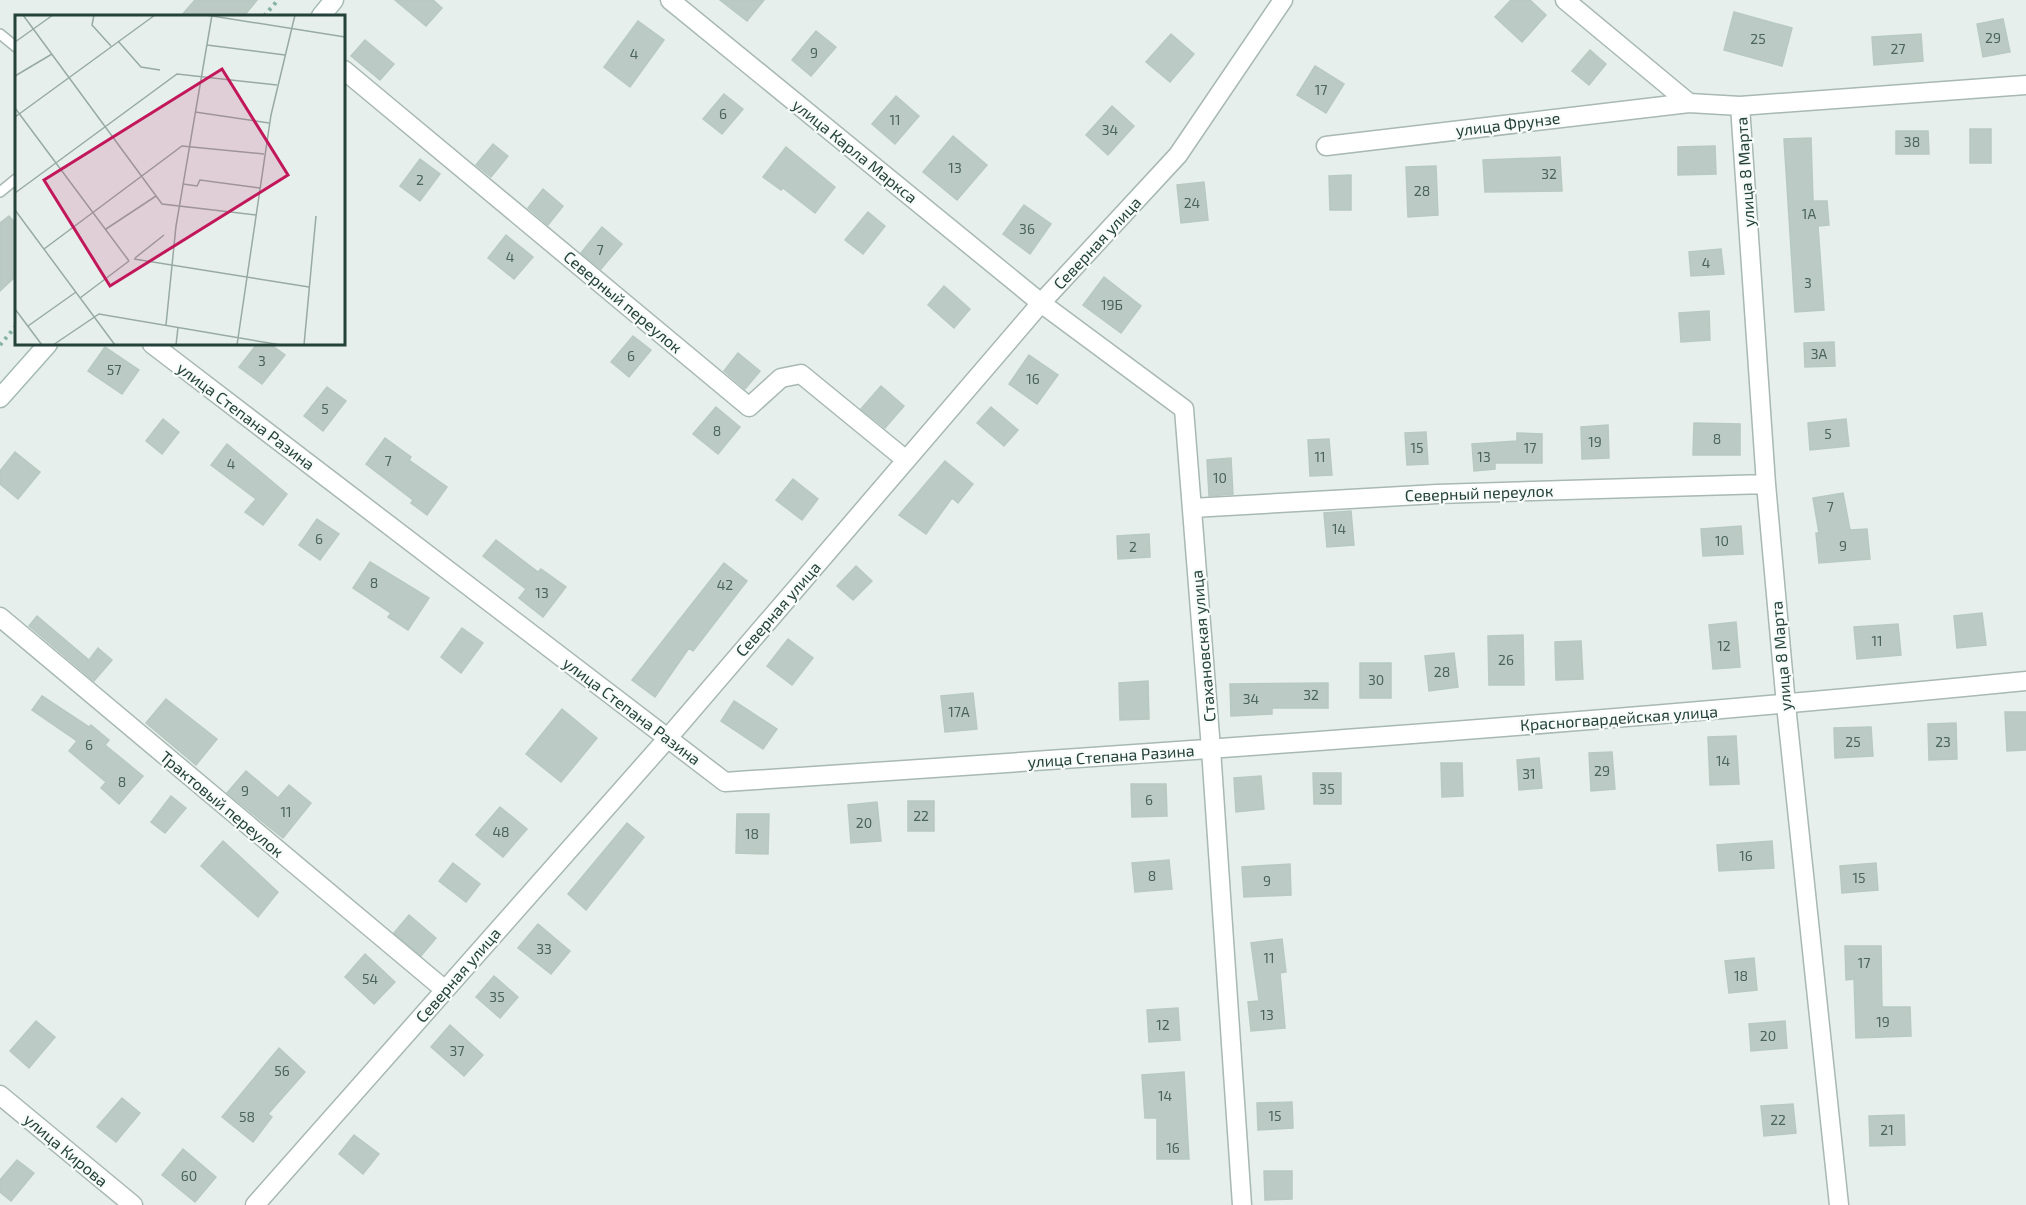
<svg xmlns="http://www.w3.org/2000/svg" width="2026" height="1205" viewBox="0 0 2026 1205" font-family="'Exo 2',sans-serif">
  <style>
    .building { fill: #bbcac4; stroke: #b8c9c2; stroke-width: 1.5 }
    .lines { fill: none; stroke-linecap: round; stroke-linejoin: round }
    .service-casing { stroke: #a8b8b2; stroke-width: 12 }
    .minor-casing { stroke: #a8b8b2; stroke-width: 21 }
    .secondary-casing { stroke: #a4bbb3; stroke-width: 21 }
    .path { stroke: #86b3a5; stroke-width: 4; stroke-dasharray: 3 4.5; stroke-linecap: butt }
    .service { stroke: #fff; stroke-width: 9 }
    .minor { stroke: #fff; stroke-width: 18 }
    .secondary { stroke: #fff; stroke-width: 18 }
    .labels { text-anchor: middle; stroke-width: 4.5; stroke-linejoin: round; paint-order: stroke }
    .number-label { font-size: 14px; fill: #4a645c }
    .street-label { font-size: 16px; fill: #24423a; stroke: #f7fbf9 }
    .inset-road { fill: none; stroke: #98aaa4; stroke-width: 1.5 }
    .view { fill: #c2185b; fill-opacity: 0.15; stroke: #c2185b; stroke-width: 3 }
    .inset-edge { fill: none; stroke: #24423a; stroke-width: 3 }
  </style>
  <rect width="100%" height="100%" fill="#e6efeb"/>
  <path class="building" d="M195,0H257L244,16H181Z
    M395,0H433L442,8L426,26Z
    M720,0H764L747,21Z
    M1511,0H1530L1546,15L1522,42L1495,17Z
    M1734,12L1792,28L1782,66L1724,50Z
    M2003,19L2010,52L1983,57L1977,24Z
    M638,21L664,40L630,87L604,67Z
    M816,31L836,47L811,76L792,60Z
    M1171,34L1194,54L1170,82L1146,62Z
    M1921,34L1923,61L1874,65L1872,37Z
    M365,40L394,64L380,80L351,56Z
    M1590,50L1606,64L1589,85L1572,71Z
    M1315,66L1344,84L1326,113L1297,95Z
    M724,94L743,109L722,134L703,119Z
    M896,96L919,116L895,144L872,124Z
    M1112,106L1134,126L1108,155L1086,135Z
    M1970,129H1991V163H1970Z
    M1896,131H1928L1929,154H1896Z
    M953,136L987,165L957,200L923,172Z
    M1811,138L1813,201H1827L1829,225L1818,226L1824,310L1795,312L1784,139Z
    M493,144L508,156L491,177L476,165Z
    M1715,146L1716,174L1678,175V147Z
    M786,147L835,187L815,213L783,188L781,190L763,177Z
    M1560,157L1562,191L1485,192L1483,160Z
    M420,159L440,174L420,201L400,186Z
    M1436,166L1438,215L1408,217L1406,167Z
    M1351,175V210H1330L1329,176Z
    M1204,182L1208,220L1181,223L1177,185Z
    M543,189L563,206L548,225L528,208Z
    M1024,205L1051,224L1030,254L1003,234Z
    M868,212L885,226L863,254L845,240Z
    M9,216L16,224V276L0,291V223Z
    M602,227L622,244L601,269L581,253Z
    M506,235L533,257L514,279L488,258Z
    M1721,249L1724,274L1691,276L1689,252Z
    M1104,277L1141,306L1121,333L1083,305Z
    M944,286L970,309L954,328L928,305Z
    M1709,311L1710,340L1681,342L1679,313Z
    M633,336L651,350L629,377L611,362Z
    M1834,342L1835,366L1805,367L1804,343Z
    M257,344H270L285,355L262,384L239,367Z
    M105,347L139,370L122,394L88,371Z
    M738,353L760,371L745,389L724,371Z
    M1029,355L1058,375L1037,404L1009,384Z
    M881,386L904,406L885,428L861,409Z
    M327,387L346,401L323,431L304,416Z
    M716,407L740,427L718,454L693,434Z
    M991,407L1018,430L1004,446L977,423Z
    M163,419L179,432L162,454L146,441Z
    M1846,419L1849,446L1810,450L1808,423Z
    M1694,423L1740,424V455H1693Z
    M1608,425L1609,458L1582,459L1581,427Z
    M1426,432L1428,464L1407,465L1405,433Z
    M1517,433L1542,434V463H1495V469L1474,471L1472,444L1517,441Z
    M385,438L411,457L409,460L447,487L427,515L411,503L413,500L366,464Z
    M1329,439L1332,475L1310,476L1308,440Z
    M227,444L287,494L263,525L245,512L256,499L211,465Z
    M15,452L40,472L18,499L0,484V471Z
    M1231,458L1233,494L1209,496L1207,460Z
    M945,461L973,484L958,503L952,498L926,534L899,515Z
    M793,479L818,499L802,520L776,500Z
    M1843,493L1850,530L1867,529L1870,559L1819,563L1816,533H1819L1813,498Z
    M1351,511L1354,545L1327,547L1324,513Z
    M317,519L339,534L320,560L299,545Z
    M1741,526L1743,554L1703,556L1701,529Z
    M1149,534L1150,557L1118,559L1117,536Z
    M496,540L538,572L541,569L566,587L543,617L519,598L526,589L483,556Z
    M370,562L429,598L408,630L388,617L391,613L353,588Z
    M724,563L747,581L693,651L689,648L655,697L632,680Z
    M856,566L872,581L853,600L837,586Z
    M1982,613L1986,645L1957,648L1954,616Z
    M37,616L89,660L98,648L112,660L94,681L29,626Z
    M1736,622L1740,667L1713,669L1709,625Z
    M1898,624L1901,655L1857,659L1854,627Z
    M462,628L483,643L461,673L441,657Z
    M1523,635L1524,685H1489L1488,636Z
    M788,639L813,658L792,685L767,666Z
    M1581,641L1583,679L1556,680L1555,642Z
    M1454,653L1458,687L1429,691L1425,656Z
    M1360,663H1391V698H1360Z
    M1148,681L1149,719L1120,720L1119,683Z
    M1328,683V708H1272V714L1231,716L1230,684Z
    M973,693L977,729L945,732L941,696Z
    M42,696L89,727L91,725L109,740L105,745L143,776L119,804L101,788L106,782L69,751L77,741L32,710Z
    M166,699L217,739L196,765L146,723Z
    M734,701L777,729L763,749L721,721Z
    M562,709L597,738L561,782L526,754Z
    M2005,712H2026V750L2007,751Z
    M1956,723L1957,759L1929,760L1928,724Z
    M1871,727L1873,756L1835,758L1834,728Z
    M1736,736L1739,784L1710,785L1708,737Z
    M1612,752L1615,789L1591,791L1589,753Z
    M1539,758L1542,788L1519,790L1517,760Z
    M1441,763H1462L1463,796L1442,797Z
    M246,771L278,798L289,785L311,803L283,838L227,793Z
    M1313,773H1341V804H1314Z
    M1261,776L1264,809L1236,812L1234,778Z
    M1131,784H1166L1167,816L1132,817Z
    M171,796L186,808L165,833L151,822Z
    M908,801H934V831H908Z
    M877,802L881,841L851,843L848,805Z
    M500,807L527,829L503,857L476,835Z
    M737,814H769L768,854L736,853Z
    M627,823L644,837L586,910L568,894Z
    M223,841L278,892L258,917L201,866Z
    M1772,841L1774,868L1719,871L1717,845Z
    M1169,860L1172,889L1135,892L1132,863Z
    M453,863L480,884L466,902L439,881Z
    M1876,863L1878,890L1842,893L1840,866Z
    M1290,864L1291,895L1244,897L1242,867Z
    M409,915L436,938L421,956L394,933Z
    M538,924L570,951L551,974L518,948Z
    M1282,939L1286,972L1280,973L1285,1028L1251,1031L1248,1002L1259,1001L1251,943Z
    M1845,946H1881L1882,1007H1910L1911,1036L1856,1038L1854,979L1846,980Z
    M365,954L395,982L374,1004L345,977Z
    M1754,958L1757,990L1729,993L1725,961Z
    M494,976L518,997L500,1018L476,997Z
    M1178,1008L1180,1040L1149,1042L1147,1010Z
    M36,1021L55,1037L29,1068L10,1051Z
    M1785,1021L1787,1048L1751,1051L1749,1024Z
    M450,1025L483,1055L464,1076L431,1047Z
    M279,1048L305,1072L268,1114L272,1117L253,1142L222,1117Z
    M1184,1072L1189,1159H1157V1118H1145L1142,1075Z
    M122,1098L140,1113L116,1142L97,1127Z
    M1292,1102L1293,1128L1258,1130L1257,1103Z
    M1793,1104L1796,1133L1764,1136L1761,1106Z
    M1904,1115L1905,1145L1870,1146L1869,1116Z
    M354,1135L379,1154L363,1174L339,1154Z
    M183,1149L216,1177L195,1202L162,1175Z
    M17,1160L34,1173L11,1201L0,1192V1180Z
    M1264,1171H1292V1199L1265,1200Z"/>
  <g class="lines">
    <g class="service-casing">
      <path id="service" d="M0,34L16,47
        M0,192L16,179"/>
    </g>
    <g class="minor-casing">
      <path id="minor" d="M670,0L1041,303L1184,409L1211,749L1242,1205
        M1565,0L1689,103
        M344,70L749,407L781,378L801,374L906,460
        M1740,106L1766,484L1786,705L1839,1205
        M1326,146L1689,103L1740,106L2026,85
        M152,344L725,782C1159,753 1593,724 2026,681
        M1192,508L1437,494L1766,484
        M0,617L445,990
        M0,1095L133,1205
        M255,1205L667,739L1041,303L1178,155L1283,0"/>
    </g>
    <g class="secondary-casing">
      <path id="secondary" d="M321,16L334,0
        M0,398L48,344"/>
    </g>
    <path class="path" d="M264,16L278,0
      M0,345L16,326"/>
    <use href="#service" class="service"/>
    <use href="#minor" class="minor"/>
    <use href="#secondary" class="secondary"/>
  </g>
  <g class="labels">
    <g class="number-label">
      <text x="1993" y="43">29</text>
      <text x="1758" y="44">25</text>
      <text x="1898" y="54">27</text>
      <text x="814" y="58">9</text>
      <text x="634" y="59">4</text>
      <text x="1321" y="95">17</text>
      <text x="723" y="119">6</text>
      <text x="895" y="125">11</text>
      <text x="1110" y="135">34</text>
      <text x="1912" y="147">38</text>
      <text x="955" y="173">13</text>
      <text x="1549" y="179">32</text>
      <text x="420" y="185">2</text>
      <text x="1422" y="196">28</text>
      <text x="1192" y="208">24</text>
      <text x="1809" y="219">1А</text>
      <text x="1027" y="234">36</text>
      <text x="600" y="255">7</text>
      <text x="510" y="262">4</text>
      <text x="1706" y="268">4</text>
      <text x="1808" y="288">3</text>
      <text x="1112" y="310">19Б</text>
      <text x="1819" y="359">3А</text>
      <text x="631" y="361">6</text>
      <text x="262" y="366">3</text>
      <text x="114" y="375">57</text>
      <text x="1033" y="384">16</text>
      <text x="325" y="414">5</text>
      <text x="717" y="436">8</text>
      <text x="1828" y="439">5</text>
      <text x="1717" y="444">8</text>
      <text x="1595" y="447">19</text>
      <text x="1417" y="453">15</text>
      <text x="1530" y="453">17</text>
      <text x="1320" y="462">11</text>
      <text x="1484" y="462">13</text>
      <text x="388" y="466">7</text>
      <text x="231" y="469">4</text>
      <text x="1220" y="483">10</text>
      <text x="1830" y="512">7</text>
      <text x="1339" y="534">14</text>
      <text x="319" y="544">6</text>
      <text x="1722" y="546">10</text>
      <text x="1843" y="551">9</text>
      <text x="1133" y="552">2</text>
      <text x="374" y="588">8</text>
      <text x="725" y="590">42</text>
      <text x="542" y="598">13</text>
      <text x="1877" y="646">11</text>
      <text x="1724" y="651">12</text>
      <text x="1506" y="665">26</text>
      <text x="1442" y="677">28</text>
      <text x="1376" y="685">30</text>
      <text x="1311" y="700">32</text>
      <text x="1251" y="704">34</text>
      <text x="959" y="717">17А</text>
      <text x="1853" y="747">25</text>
      <text x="1943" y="747">23</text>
      <text x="89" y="750">6</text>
      <text x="1723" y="766">14</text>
      <text x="1602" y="776">29</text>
      <text x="1529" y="779">31</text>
      <text x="122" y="787">8</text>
      <text x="1327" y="794">35</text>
      <text x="245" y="796">9</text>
      <text x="1149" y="805">6</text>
      <text x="286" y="817">11</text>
      <text x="921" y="821">22</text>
      <text x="864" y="828">20</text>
      <text x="501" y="837">48</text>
      <text x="752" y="839">18</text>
      <text x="1746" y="861">16</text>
      <text x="1152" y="881">8</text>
      <text x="1859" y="883">15</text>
      <text x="1267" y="886">9</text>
      <text x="544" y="954">33</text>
      <text x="1269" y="963">11</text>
      <text x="1864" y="968">17</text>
      <text x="1741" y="981">18</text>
      <text x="370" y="984">54</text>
      <text x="497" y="1002">35</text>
      <text x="1267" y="1020">13</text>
      <text x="1883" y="1027">19</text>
      <text x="1163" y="1030">12</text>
      <text x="1768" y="1041">20</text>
      <text x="457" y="1056">37</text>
      <text x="282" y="1076">56</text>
      <text x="1165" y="1101">14</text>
      <text x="1275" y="1121">15</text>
      <text x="247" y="1122">58</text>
      <text x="1778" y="1125">22</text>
      <text x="1887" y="1135">21</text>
      <text x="1173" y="1153">16</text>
      <text x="189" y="1181">60</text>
    </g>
    <g class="street-label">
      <text transform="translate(1508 124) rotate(-7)" y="6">улица Фрунзе</text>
      <text transform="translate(855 151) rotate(39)" y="6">улица Карла Маркса</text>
      <text transform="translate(1745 172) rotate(-94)" y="6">улица 8 Марта</text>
      <text transform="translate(1097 243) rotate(-47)" y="6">Северная улица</text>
      <text transform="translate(623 302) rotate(40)" y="6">Северный переулок</text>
      <text transform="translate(246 416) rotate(37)" y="6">улица Степана Разина</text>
      <text transform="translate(1479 493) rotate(-2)" y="6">Северный переулок</text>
      <text transform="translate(778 609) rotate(-49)" y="6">Северная улица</text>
      <text transform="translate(1203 646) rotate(-95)" y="6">Стахановская улица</text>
      <text transform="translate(1781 656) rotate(-95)" y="6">улица 8 Марта</text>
      <text transform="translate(632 711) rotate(37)" y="6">улица Степана Разина</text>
      <text transform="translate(1619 718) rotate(-4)" y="6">Красногвардейская улица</text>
      <text transform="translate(1111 756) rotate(-4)" y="6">улица Степана Разина</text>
      <text transform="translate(222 804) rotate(40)" y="6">Трактовый переулок</text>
      <text transform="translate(458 975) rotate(-49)" y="6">Северная улица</text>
      <text transform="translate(66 1150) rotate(40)" y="6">улица Кирова</text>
    </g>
  </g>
  <g transform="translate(15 15)">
    <rect width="330" height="330" fill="#e6efeb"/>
    <path class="inset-road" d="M8,0L147,189L241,200M79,0L77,10L96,31M191,0L330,22M103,26L126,52L145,55M0,27L38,0M192,30L270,40M0,61L37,39M0,93L114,246M180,97L254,108M0,102L140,0M168,169L182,171L185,165L245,173M0,178L162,59L262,70M0,195L100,330M91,214L141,181M29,234L167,131L249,139M120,243L149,220M119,244L294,272M65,283L114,246M0,294L27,330M151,310L161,211L197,0M13,311L61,277M38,330L84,299L266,330M161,330L163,312M222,330L256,100L280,0M289,330L301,201"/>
    <path class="view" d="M207,54L273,160L95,271L29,165Z"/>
    <rect width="330" height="330" class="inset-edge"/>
  </g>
</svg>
